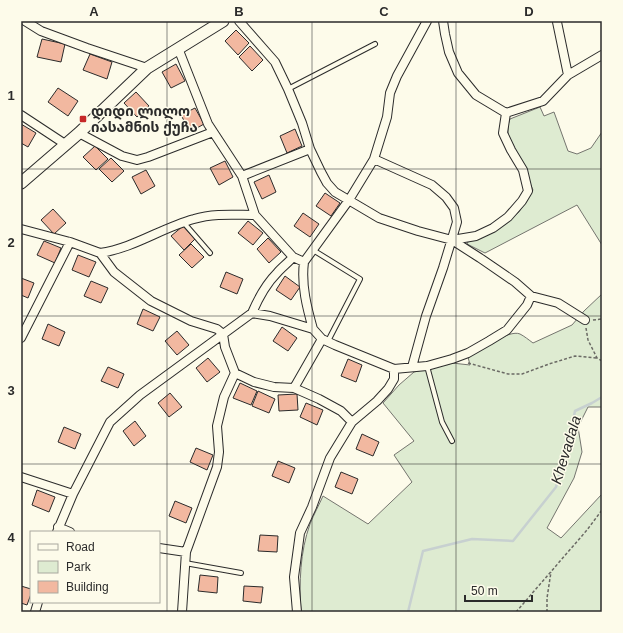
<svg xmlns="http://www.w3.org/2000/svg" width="623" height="633" viewBox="0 0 623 633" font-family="Arial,'Noto Sans Georgian',sans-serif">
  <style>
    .green { fill: #deebd1; stroke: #74746e }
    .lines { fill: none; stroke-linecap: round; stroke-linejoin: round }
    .stream { stroke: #c7d0d0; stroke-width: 2.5 }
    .building { fill: #f2b8a0; stroke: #2b2b2b }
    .lane-casing { stroke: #2b2b2b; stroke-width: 6 }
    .street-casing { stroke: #2b2b2b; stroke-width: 10 }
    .secondary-casing { stroke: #2b2b2b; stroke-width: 13 }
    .path { stroke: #6a6964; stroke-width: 1.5; stroke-dasharray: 3 2; stroke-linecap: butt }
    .lane { stroke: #fdfbea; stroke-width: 4 }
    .street { stroke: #fdfbea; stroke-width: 8 }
    .secondary { stroke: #fdfbea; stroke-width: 11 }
    .grid { fill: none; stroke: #2b2b2b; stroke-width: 1; stroke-opacity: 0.55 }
    .poi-dot { fill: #c62828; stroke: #fdfbea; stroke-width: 1.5 }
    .labels { text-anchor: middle; stroke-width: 3; stroke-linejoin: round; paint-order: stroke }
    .poi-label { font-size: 14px; font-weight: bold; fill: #2b2b2b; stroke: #fdfbea; text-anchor: start }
    .water-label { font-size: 15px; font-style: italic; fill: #2b2b2b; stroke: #fdfbea }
    .neatline { fill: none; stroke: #2b2b2b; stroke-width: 1.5 }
    .grid-label { font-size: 13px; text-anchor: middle; font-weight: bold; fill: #2b2b2b }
  </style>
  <rect width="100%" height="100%" fill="#fdfbea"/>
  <path class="green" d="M540,107L544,116L554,112L568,151L577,154L591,148L602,132V245L577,205L485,253L467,244L469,240L500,227L519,212L533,190L508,134V125L510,119Z
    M602,294V407H588L578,427L582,452L574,478L547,528L561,538L602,494V612H301C299,583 300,552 310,524C314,514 319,505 323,496L368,524L412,482L394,455L414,441L383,403L399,385L414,372L452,363L470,365L468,357C478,351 509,329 520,334C524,336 529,340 533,343L572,325L584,311Z"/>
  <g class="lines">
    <path class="stream" d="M408,612L423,551L472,539L513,541L556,487L569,440L575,411L592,403L602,397"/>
  </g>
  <path class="building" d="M236,30L249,43L238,55L225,41Z
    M42,39L65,44L61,62L37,57Z
    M250,46L263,60L252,71L239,57Z
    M90,54L112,62L107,79L83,70Z
    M176,64L185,81L171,88L162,72Z
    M58,88L78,101L68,116L48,102Z
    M136,92L149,106L137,117L124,103Z
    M195,108L204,124L190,132L181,115Z
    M21,124L36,133L28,147L21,143Z
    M295,129L302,146L287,153L280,136Z
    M95,146L108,159L96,170L83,157Z
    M111,158L124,171L112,182L99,169Z
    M225,161L233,177L219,185L210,168Z
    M146,170L155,186L141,194L132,177Z
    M269,175L276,192L262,199L254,182Z
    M325,193L340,203L331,216L316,206Z
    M53,209L66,223L54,234L41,220Z
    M303,213L319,224L310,237L294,226Z
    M248,221L263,233L253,245L238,233Z
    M183,226L195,239L184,250L171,236Z
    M268,238L281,252L269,263L257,249Z
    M44,241L61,248L55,263L37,255Z
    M191,244L204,257L192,268L179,255Z
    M78,255L96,262L89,277L72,270Z
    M226,272L243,279L237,294L220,287Z
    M285,276L300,287L291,300L276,290Z
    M21,278L34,283L28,298L21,295Z
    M91,281L108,288L101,303L84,296Z
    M143,309L160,317L153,331L137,324Z
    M48,324L65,332L59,346L42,339Z
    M282,327L297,338L288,351L273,341Z
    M177,331L189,345L177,355L165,341Z
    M208,358L220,372L207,382L196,368Z
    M348,359L362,365L356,382L341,376Z
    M108,367L124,374L118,388L101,381Z
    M240,383L257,391L251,405L233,398Z
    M258,391L275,399L269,413L252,406Z
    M170,393L182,407L169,417L158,403Z
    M297,394L298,410L279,411L278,395Z
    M306,403L323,410L317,425L300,417Z
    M135,421L146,436L134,446L123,431Z
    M64,427L81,434L75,449L58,442Z
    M362,434L379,442L373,456L356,449Z
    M196,448L213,455L207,470L190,462Z
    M278,461L295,468L289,483L272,476Z
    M341,472L358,479L352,494L335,487Z
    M37,490L55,497L49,512L32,505Z
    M175,501L192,508L186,523L169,516Z
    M260,535L278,536L277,552L258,551Z
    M200,575L218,577L217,593L198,591Z
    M21,586L31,589V594L27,605L21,603Z
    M244,586L263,587L261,603L243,601Z"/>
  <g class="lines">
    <g class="lane-casing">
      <path id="lane" d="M288,89L375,44
        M184,223L210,253
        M313,250L360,279L328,341
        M427,366L442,422L452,441
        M185,563L241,573"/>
    </g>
    <g class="street-casing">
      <path id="street" d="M25,21L41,31L87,48L147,68
        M239,21L275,62L288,89L302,123L310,149L321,172L327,183L335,192L379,218L418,231L452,240L480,258L515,282L531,296L558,303L585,320
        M443,21L445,34L449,52L458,73L476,95L506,113
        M557,22L568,75
        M178,48L208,124L242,176L255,215L293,257L304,262
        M506,113L543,101L568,75L602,55
        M21,115L65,144
        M79,133L122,156L137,160L148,157L213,132
        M374,159L432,185L446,197L454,208L457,222L443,268L426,316L412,367
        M242,176L310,149
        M21,229L70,242L100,253L114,272L151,301L191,321L217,329L223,334
        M452,240L476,236L493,228L508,217L522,201L528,191L523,170L511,150L503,133L506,113
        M100,253C134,248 161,228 194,219C214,213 235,215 255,215
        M252,313C258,299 266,284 277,273C282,267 288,263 293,257
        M313,329C307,308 301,285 304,262L349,200L374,159L387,117L390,93L397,76L427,21
        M21,338L70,242
        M235,373L254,382L274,387L294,388L322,339
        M294,388L319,399L341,411L352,422
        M21,477L73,494
        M58,527L70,532
        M57,532L73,494L110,422L140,395L252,313L270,316L313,329L322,339L335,345L394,369L427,366L452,359L468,353L489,341L507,330L527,305L531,296
        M159,548L186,552
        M35,612L38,602
        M182,612L186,552L217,467L219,452L217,426L224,397L235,373L225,347L223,334
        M297,612L294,577L300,533L312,507L330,458L352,422L377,401L388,389L394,379V369"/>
    </g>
    <g class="secondary-casing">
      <path id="secondary" d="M21,183L79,133L147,68L223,21"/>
    </g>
    <path class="path" d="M593,320L602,319
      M586,328L588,340L597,358L602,361
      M468,363L508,374H522L549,364L575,356L597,358
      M516,612L587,530L602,510
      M547,612V598L551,572"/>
    <use href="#lane" class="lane"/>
    <use href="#street" class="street"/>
    <use href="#secondary" class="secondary"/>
  </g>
  <path class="grid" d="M167,21V612M312,21V612M456,21V612M21,169H602M21,316H602M21,464H602"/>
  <rect class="poi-dot" x="79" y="115" width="8" height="8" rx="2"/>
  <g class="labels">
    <g class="poi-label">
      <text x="91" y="116">დიდი ლილო<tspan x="91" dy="16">იასამნის ქუჩა</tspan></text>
    </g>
    <g class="water-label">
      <text transform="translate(566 450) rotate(-73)" y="5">Khevadala</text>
    </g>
  </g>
  <rect width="623" height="633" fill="none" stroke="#fdfbea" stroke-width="44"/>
  <rect x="30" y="531" width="130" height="72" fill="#fdfbea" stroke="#a9a89e"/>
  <rect x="38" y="544" width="20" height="6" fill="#fdfbea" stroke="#a9a89e"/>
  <text x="66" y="551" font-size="12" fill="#2b2b2b">Road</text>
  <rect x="38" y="561" width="20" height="12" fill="#deebd1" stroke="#a9a89e"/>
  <text x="66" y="571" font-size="12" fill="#2b2b2b">Park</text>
  <rect x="38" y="581" width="20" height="12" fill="#f2b8a0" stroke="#a9a89e"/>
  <text x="66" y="591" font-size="12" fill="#2b2b2b">Building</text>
  <path d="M465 595v6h67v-6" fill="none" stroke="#2b2b2b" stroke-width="2"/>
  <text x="471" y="595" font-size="12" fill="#2b2b2b" stroke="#fdfbea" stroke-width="3" paint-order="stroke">50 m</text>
  <rect x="22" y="22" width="579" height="589" class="neatline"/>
  <g class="grid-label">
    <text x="94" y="16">A</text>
    <text x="239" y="16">B</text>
    <text x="384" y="16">C</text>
    <text x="529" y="16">D</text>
    <text x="11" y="100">1</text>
    <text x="11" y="247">2</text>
    <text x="11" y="395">3</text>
    <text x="11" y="542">4</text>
  </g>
</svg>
